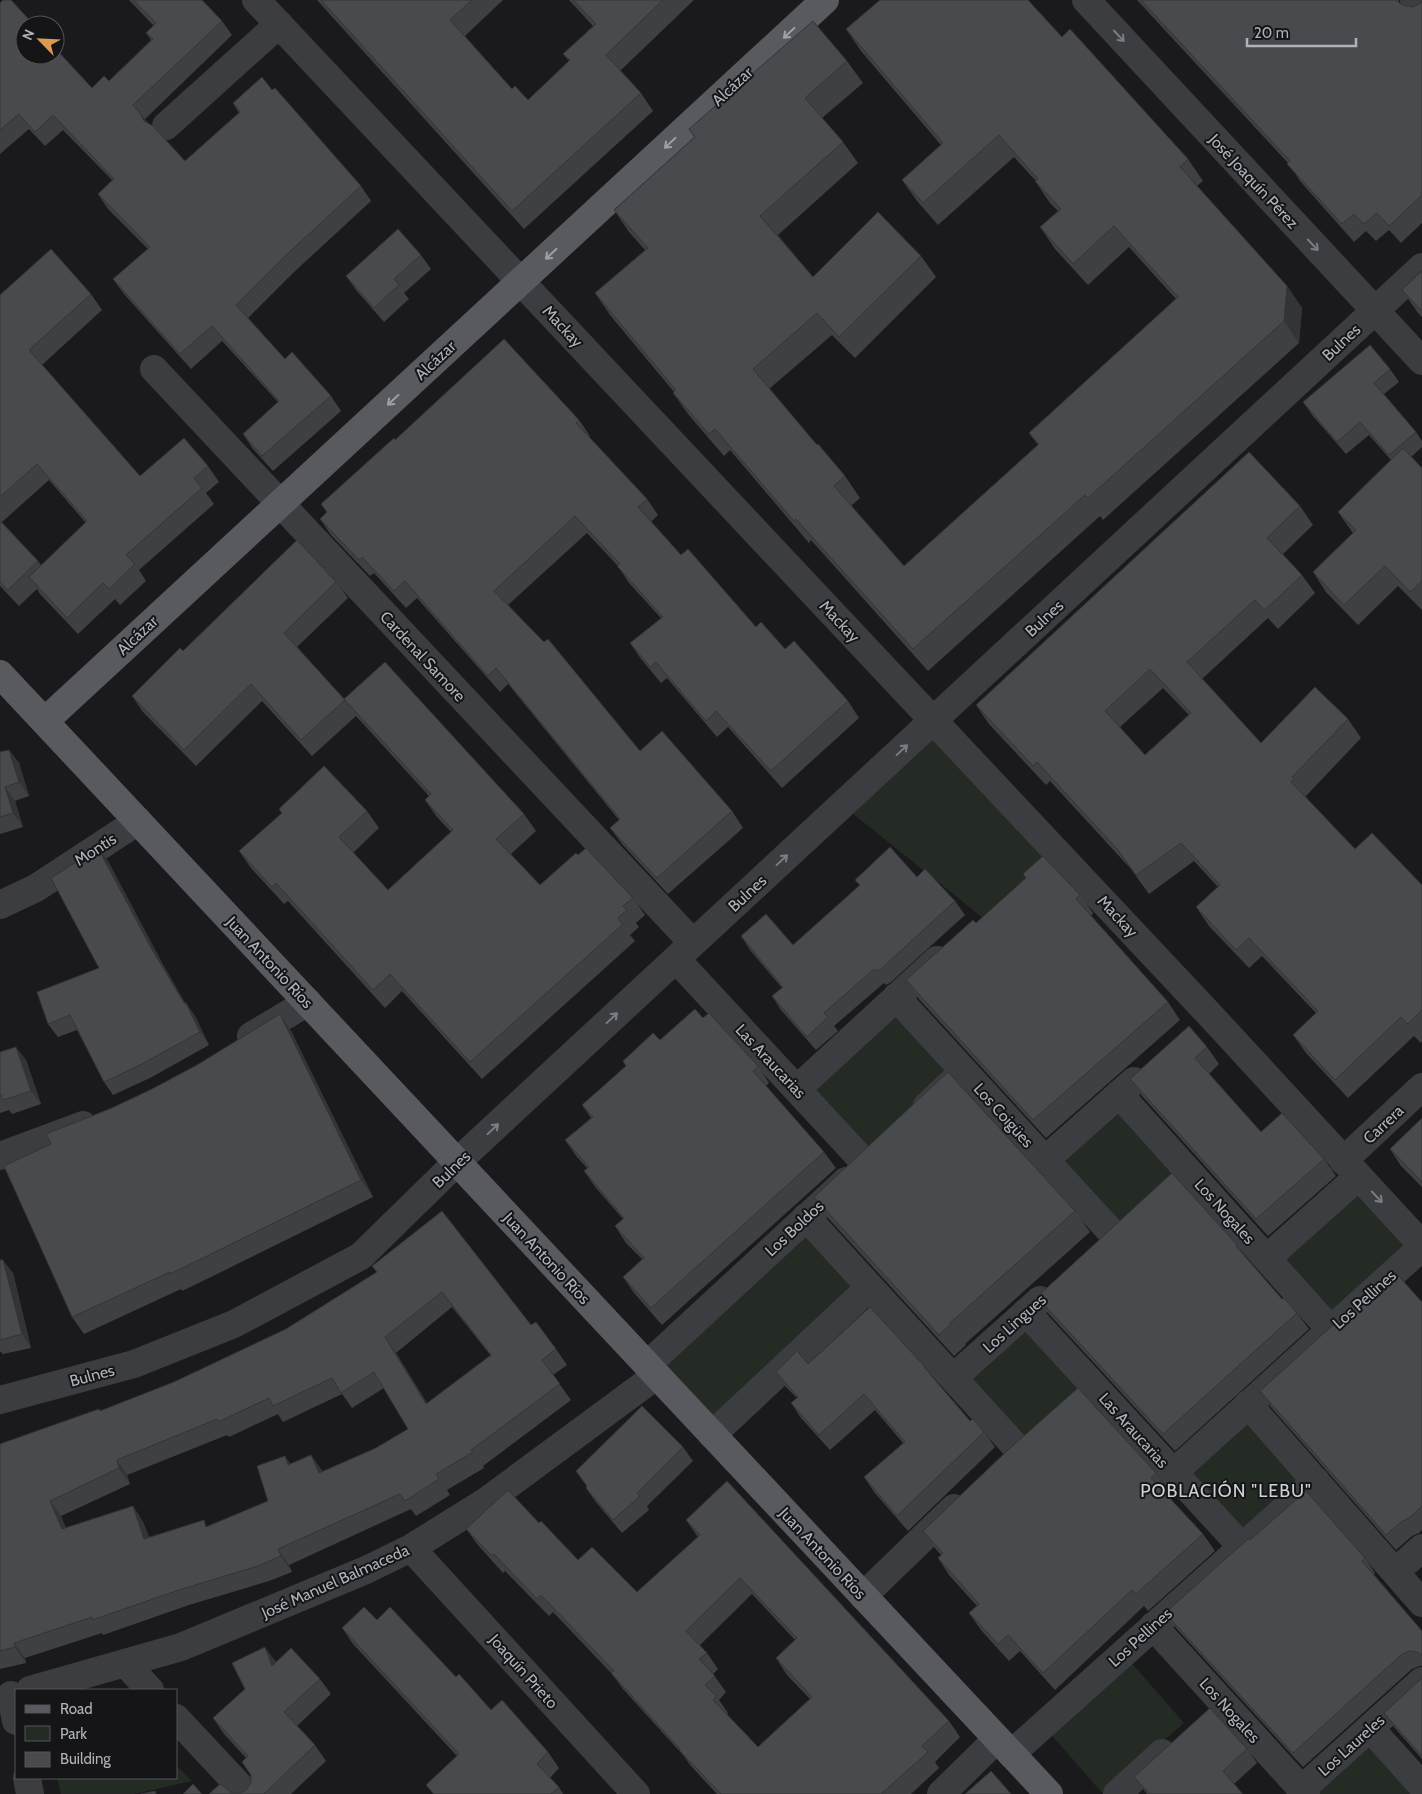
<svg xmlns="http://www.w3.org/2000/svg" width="1422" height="1794" viewBox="0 0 1422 1794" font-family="Cabin,sans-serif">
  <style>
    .green { fill: #242b24 }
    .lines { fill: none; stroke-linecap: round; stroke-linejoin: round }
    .minor { stroke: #3b3d40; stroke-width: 28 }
    .major { stroke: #585a5f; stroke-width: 28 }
    .wall { fill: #3f4043; fill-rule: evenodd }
    .shaded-wall { fill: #333437 }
    .building { fill: #494a4e; stroke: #333437; fill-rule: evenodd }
    .oneway { stroke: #9da1a8 }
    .oneway2 { stroke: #7a7e83 }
    .labels { text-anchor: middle; stroke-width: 4; stroke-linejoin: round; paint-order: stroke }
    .street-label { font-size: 16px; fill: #aeb3ba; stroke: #151517 }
    .neighbourhood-label { font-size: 18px; letter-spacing: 1px; fill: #ced2d6; stroke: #151517 }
  </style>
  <rect width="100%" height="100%" fill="#1a1a1c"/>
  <path class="green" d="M933,720L1057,852L983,918L842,805Z
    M896,997L963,1071L865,1163L797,1089Z
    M1119,1094L1185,1167L1112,1233L1045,1160Z
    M1358,1177L1422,1245L1330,1329L1267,1258Z
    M806,1217L870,1287L712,1435L647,1365Z
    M1026,1312L1088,1379L1017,1448L953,1378Z
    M1248,1404L1316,1481L1242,1547L1173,1473Z
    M1130,1661L1184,1723L1103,1794L1049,1732Z
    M1370,1728L1422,1794H1306Z
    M176,1765L192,1781L134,1794H61L57,1778H176Z"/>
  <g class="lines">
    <path class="minor" d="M256,0L1210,1015L1422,1245
      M1086,0L1422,361
      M1414,0L1422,9
      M166,126L279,24
      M154,369L693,943
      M0,905L36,888L138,821
      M676,959L865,1163
      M896,997L1112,1233
      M251,1036L308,1002
      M797,1089L937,960
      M1119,1094L1330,1329
      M927,1106L964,1071
      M0,1156L83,1125
      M1045,1160L1134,1081
      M1343,1161L1422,1087
      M806,1217L1017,1448
      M1267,1258L1358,1177
      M1026,1312L1242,1547
      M647,1365L846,1181
      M953,1378L1040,1300
      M0,1400L134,1364L234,1324L361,1256L457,1162L1422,267
      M1248,1404L1422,1603
      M712,1435L870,1287
      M1173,1473L1422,1247
      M411,1548L636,1794
      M1395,1572L1422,1548
      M863,1596L954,1508
      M1153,1626L1306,1794
      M126,1664L150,1690
      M30,1690L181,1647L366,1570L411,1548L485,1502L657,1375
      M11,1695L16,1721
      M176,1718L247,1794
      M1370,1728L1422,1786
      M1011,1754L1316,1481
      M27,1778L30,1794
      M1302,1789L1422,1681
      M941,1794L997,1739
      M1117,1794L1162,1753"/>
    <path class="major" d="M0,674L1049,1794
      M45,721L825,0"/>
  </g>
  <path class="wall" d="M129,0H202L222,21L232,35L145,119L148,124L185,161L239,113L233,103L272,90L361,186L371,201L293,273L248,318L285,359L331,396L341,411L273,471L253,449L243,434L278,402L222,341L191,369L124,294L113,279L148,249L108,209L98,194L112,180L63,130L45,146L29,129L0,154V3L92,88L109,81L151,40L146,33L154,26Z
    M317,0H503L465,36L512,89L528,100L569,61L563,54L593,26L569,0H694L620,71L641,93L653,111L524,229Z
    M1137,0H1399V3L1405,6L1413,7L1421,3L1422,0V223L1401,243L1389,230L1376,241L1366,231L1354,242L1300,181L1288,163Z
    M846,29L1062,37L1188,159L1203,181L1197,186L1287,286L1302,308L1299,343L1103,520L1100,516L928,671L811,540L809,543L730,450L724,456L688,414L673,393L674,392L610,315L595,293L645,250L629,232L614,210L694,137L689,129L847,61L863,83L822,118L843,142L858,163L778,235L813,277L921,256L936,277L855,358L832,335L769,389L817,445L845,476L860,498L851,506L904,566L1038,445L1029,433L1176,299L1129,247L1088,285L1055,249L1040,227L1058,211L1050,203L1035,181H1036L1014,157L938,225L917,201L902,180L941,145L861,51Z
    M421,255L431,269L404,293L409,299L384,322L356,290L346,276Z
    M1422,271V317L1418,313L1402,290Z
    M91,294L102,310L42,365L140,476L208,466L219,482L206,493L214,504L139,570L146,581L120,605L115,599L78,634L40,594L37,589L19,606L0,586V295ZM49,480L86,523L41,565L38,561L2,522Z
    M1390,369L1399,382L1384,394L1416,432L1422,441V447L1411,457L1422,468V610L1398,586L1358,625L1326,592L1313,572L1353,533L1338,512L1391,460L1369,435L1346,454L1312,415L1303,402Z
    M579,420L590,436L589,437L647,499L658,515L651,522L681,555L756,627L848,701L859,718L782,788L728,727L717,737L667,678L661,683L641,659L630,643L661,618L629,583L618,566L587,533L508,605L640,751L732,811L743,828L668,894L622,844L610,828L619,820L508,684L500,692L417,598L406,608L374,573L370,576L331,535L320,519L327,513L321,504L395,440Z
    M1300,506L1313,525L1283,554L1302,575L1315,593L1278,629L1268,618L1202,679L1261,743L1348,719L1361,738L1306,796L1307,798L1355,849L1422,885V1041L1421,1043L1414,1036L1348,1098L1306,1053L1293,1035L1316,1013L1262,956L1249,968L1209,926L1196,907L1218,887L1194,861L1149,894L1131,869L1050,781L1046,785L989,724L976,705ZM1163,688L1189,715L1145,755L1120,727Z
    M336,582L348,598L297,647L345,700L524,814L536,831L511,854L540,885L633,898L645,915L636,923L639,927L630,935L635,941L482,1079L402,991L385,1008L288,901L284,904L251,868L239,851L282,813L279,809L367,811L379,828L353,853L388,890L451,832L437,817L425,800L429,796L356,716L312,756L262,701L196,766L143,712L132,696L183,651Z
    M9,750L19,763L29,796L15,801L23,827L0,834V752Z
    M108,861L161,961L185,1003L195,1016L209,1045L150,1078L113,1095L104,1082L77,1030L58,1037L48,1024L99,968Z
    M1023,874L1080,895L1093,913L1091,916L1168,1002L1180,1020L1046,1138L919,999L906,980L976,923L1026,878Z
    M917,877L955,901L965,915L891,982L886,985L884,983L834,1026L838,1031L816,1050L781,1010L772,996L782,988L750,950L741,936L793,945L860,886L855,880Z
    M703,1018L758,1066L769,1083L766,1086L824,1152L836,1168L662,1325L634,1293L623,1277L642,1259L626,1243L615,1226L623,1219L596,1188L584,1171L587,1168L577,1157L565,1140L591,1118L582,1105L626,1066L623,1061L660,1040Z
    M291,1031L373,1197L211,1277L182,1291L181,1289L84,1334L72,1317L51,1144L112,1108Z
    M1207,1047L1219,1064L1209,1074L1261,1132L1324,1159L1336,1176L1268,1236L1142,1096L1130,1079Z
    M0,1052L26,1060L41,1104L12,1114L9,1110L0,1113Z
    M1422,1118V1187L1401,1166L1390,1149Z
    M814,1197L1075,1211L1090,1232L965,1344L966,1345L954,1356L828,1218Z
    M1237,1245L1244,1256L1282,1299L1297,1313L1309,1329L1175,1451L1048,1313L1037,1297Z
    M0,1260L13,1273L31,1348L3,1354L1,1352H0Z
    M372,1266L531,1325L556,1349L567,1365L553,1375L571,1400L483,1466L484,1468L447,1490L450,1495L416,1516L411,1509L289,1565L292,1572L269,1581L189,1605L103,1635L102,1633L25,1658L26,1663L0,1669V1444L99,1409L100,1411L174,1382L286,1329L377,1272ZM452,1307L491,1356L427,1403L396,1353ZM384,1388L408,1429L376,1448L322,1472L311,1455L290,1464L268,1501L208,1526L149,1537L143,1522L133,1506L66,1528L61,1516L130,1484L127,1475L227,1435L229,1437L278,1414L283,1422L342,1394L352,1408Z
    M1422,1302V1530L1419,1533L1412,1536L1396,1550L1270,1406L1260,1391L1336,1327Z
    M808,1364L925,1367L932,1377L970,1421L984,1432L995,1447L908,1531L874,1492L864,1477L903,1443L875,1410L830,1450L801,1418L791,1403L797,1398L786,1387L776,1372Z
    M683,1447L693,1461L647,1506L649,1510L622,1533L595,1501L586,1488L587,1486L576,1471Z
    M1156,1473L1168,1490L1165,1493L1203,1534L1215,1551L1148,1611L1144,1606L1055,1690L1020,1651L1009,1661L981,1630L969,1613L977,1606L949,1575L938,1558L941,1555L935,1548L923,1531Z
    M686,1520L949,1721L960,1737L935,1762L939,1768L911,1794H717L691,1766L683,1755L623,1689L611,1673L553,1612L549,1616L505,1571L503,1573L478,1545L466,1529L539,1523L578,1560L637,1592L698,1537ZM752,1594L795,1640L776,1658L787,1675L810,1699L758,1747L727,1714L728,1713L719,1700L726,1692L713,1674L718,1669L707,1653L700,1645Z
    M1250,1540L1365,1558L1375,1573L1373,1575L1422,1631V1666H1419L1412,1669L1303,1767L1176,1628L1165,1613Z
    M377,1620L456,1677L491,1710L548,1752L559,1768L550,1778L559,1787L563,1794H433L426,1785L457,1756L353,1644L342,1628Z
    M276,1662L320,1679L331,1694L297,1726L315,1745L326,1761L291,1794H209L240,1793L246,1790L251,1783V1775L246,1758L224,1734L213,1718Z
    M1422,1678V1759L1394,1727L1384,1713Z
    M1247,1749L1257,1763L1234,1784L1243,1794H1147L1134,1777Z"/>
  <path class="shaded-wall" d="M140,113L151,127L144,121Z
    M1287,286L1302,308L1299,343L1284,321Z
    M9,750L19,763L29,796L19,782Z
    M5,787L15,801L23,827L13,813Z
    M98,848L108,861L161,961L187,1006L186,1003L195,1016L209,1045L200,1032L184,1003L151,948Z
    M280,1014L291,1031L373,1197L361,1180Z
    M16,1047L26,1060L41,1104L31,1091Z
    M3,1260L13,1273L31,1348L22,1334Z
    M385,1337L396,1353L437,1419L426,1404Z
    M311,1455L322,1470L330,1489L319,1473Z
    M285,1456L296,1472L288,1465Z
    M117,1460L127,1475L130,1484L119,1468Z
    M50,1501L61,1516L72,1545L62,1529Z
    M133,1506L143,1522L155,1554L144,1539Z
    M278,1549L289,1565L292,1572L281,1556Z
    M14,1643L25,1658L26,1663L15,1647Z
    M265,1647L276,1662L272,1666Z"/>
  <path class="building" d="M3,0H11L34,25H25V55H55V48L92,88L104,76L109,81L153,39L146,33L156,23L133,0H202L222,21L133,105L140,113L144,121L153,126L185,161L240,112L233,103L262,77L272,90L275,88L361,186L283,258L236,305L285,359L292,352L331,396L262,456L243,434L279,401L212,326L180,354L113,279L150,247L98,194L114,179L53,115L35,132L19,114L0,130V3Z
    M321,0H472L450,20L512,89L515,86L528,100L570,60L563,54L596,24L573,0H663L606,55L641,93L512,211Z
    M880,0H1028L1062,37L1070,29L1188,159L1180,167L1287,286L1284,321L1088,498L1085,495L913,649L796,519L794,521L715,429L709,434L673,393L676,390L595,293L648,248L614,210L695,137L689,129L813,21L847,61L805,98L843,142L760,216L813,277L878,212L921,256L839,337L817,313L753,369L817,445L818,444L845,476L834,486L904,566L1039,444L1029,433L1178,297L1114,226L1073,264L1040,227L1061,209L1035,181L1038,179L999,135L923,203L902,180L943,143L846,29Z
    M1141,0H1397L1398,2L1405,6L1413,7L1421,3L1422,0V195L1389,226L1377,213L1364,224L1354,214L1342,224L1287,164L1290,161Z
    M398,229L421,255L394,279L399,285L374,308L346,276Z
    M51,249L91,294L29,350L140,476L184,438L208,466L194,478L202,488L126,555L135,564L109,589L103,583L67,618L29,577L87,521L37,464L0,497V295Z
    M1422,271V311L1402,290Z
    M504,339L579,420L576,423L647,499L638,507L681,555L688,549L756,627L761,622L785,649L794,641L848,701L771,771L716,711L706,721L656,662L650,667L630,643L663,617L617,566L620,564L575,516L494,591L544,642L548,639L640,751L662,731L732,811L657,878L610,828L620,819L496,668L488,676L405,581L394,591L362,557L359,560L320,519L327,512L321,504L394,438L395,440Z
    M1370,345L1390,369L1374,383L1416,432L1389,455L1360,422L1337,442L1303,402Z
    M1403,448L1422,468V581L1410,592L1385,566L1344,605L1313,572L1356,530L1338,512Z
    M1249,452L1300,506L1267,538L1302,575L1265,610L1255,600L1187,662L1261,743L1315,687L1348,719L1292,777L1294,779L1291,782L1355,849L1372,833L1422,885V1010L1408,1024L1401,1017L1335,1080L1293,1035L1318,1011L1249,938L1236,950L1196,907L1220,885L1181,843L1136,875L1118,850L1037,762L1033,766L976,705ZM1150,669L1191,713L1145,755L1105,711Z
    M0,521L38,561L8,590L0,582Z
    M297,540L336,582L284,633L345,700L301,740L251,684L184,750L132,696L180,648L183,651Z
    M385,662L524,814L496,839L540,885L576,853L578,855L586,848L633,898L623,906L627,910L618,918L623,924L470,1062L390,974L373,990L276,883L272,887L239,851L282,813L279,809L324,766L367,811L339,837L388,890L453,830L425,800L431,794L344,699Z
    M9,750L19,782L5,787L13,813L0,817V752Z
    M890,847L917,877L925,869L955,901L881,969L876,971L874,969L824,1013L828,1017L807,1037L772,996L783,987L741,936L766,914L793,945L860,885L855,880Z
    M98,848L151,948L184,1003H186L200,1032L140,1065L104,1082L70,1015L48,1024L37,992L99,968L51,878Z
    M1043,856L1080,895L1076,899L1168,1002L1033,1120L906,980L973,920L976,923L1026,878L1023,874Z
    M695,1009L703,1018L709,1013L758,1066L753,1071L824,1152L651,1308L623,1277L644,1258L615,1226L624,1218L584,1171L589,1167L565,1140L593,1117L582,1105L626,1066L623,1061L653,1033L660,1040Z
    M280,1014L361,1180L199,1260L170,1274V1272L72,1317L4,1166L51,1144L46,1134L112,1108L152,1089L197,1065Z
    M1189,1026L1207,1047L1195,1058L1261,1132L1282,1113L1324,1159L1256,1219L1130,1079Z
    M16,1047L31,1091L3,1100L1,1095L0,1096V1052Z
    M948,1072L1075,1211L950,1323L951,1324L939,1335L814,1197Z
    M1422,1118V1182L1390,1149Z
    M1172,1173L1237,1245L1236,1246L1282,1299L1284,1298L1297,1313L1163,1434L1037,1297Z
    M442,1211L531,1325L536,1322L556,1349L542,1360L560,1384L471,1450L473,1452L436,1474L439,1479L405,1501L400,1494L278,1549L281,1556L258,1566L179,1590L92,1620V1617L14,1643L15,1647L0,1651V1444L99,1409L100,1411L174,1382L286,1329L377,1272L372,1266ZM442,1292L491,1355L426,1404L385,1337ZM374,1372L408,1429L376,1448L319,1473L311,1455L288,1465L285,1456L257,1466L268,1501L206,1527L204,1520L144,1539L133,1506L62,1529L50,1501L119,1468L117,1460L217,1419L218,1422L269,1398L273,1406L332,1378L341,1393Z
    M0,1260H3L22,1334L0,1340Z
    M1395,1272L1422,1302V1506L1409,1518L1401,1522L1386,1535L1260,1391L1334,1324L1336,1327Z
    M870,1307L925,1367H924L970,1421L973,1419L984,1432L897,1516L864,1477L905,1442L864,1394L819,1435L791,1403L798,1397L776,1372L797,1351L808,1364Z
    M1078,1388L1156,1473L1151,1478L1203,1534L1136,1594L1132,1590L1043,1673L1008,1635L998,1644L969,1613L979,1604L938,1558L943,1553L923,1531L1008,1450Z
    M642,1406L683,1447L637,1493L640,1496L613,1520L586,1488L587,1486L576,1471Z
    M727,1481L949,1721L922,1746L928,1752L881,1794H721L679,1750L680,1749L611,1673L614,1671L541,1595L537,1599L494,1554L492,1556L466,1529L508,1490L539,1523L541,1521L578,1560L592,1547L637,1592L700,1535L686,1520ZM740,1578L797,1638L776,1658L812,1697L758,1747L713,1700L716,1696L705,1685L715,1676L699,1659L707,1653L686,1631Z
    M1306,1491L1365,1558L1362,1561L1422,1631V1655L1417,1652L1409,1651L1401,1655L1293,1753L1165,1613L1248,1539L1250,1540Z
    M364,1607L377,1620L390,1607L456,1677L459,1674L491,1710L502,1700L548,1752L537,1764L559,1787L551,1794H434L426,1785L459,1754L342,1628Z
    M265,1647L272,1666L291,1648L320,1679L284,1712L315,1745L264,1794H209L220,1784L232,1793H240L246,1790L251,1783V1775L242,1762L248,1756L213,1718L245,1689L232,1663Z
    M1422,1678V1756L1384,1713Z
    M1210,1708L1247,1749L1223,1771L1242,1793L1241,1794H1150L1134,1777Z
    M991,1771L1011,1794H965Z
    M193,1784L202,1794H183Z
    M155,1791L156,1794H141Z"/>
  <defs><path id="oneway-shaft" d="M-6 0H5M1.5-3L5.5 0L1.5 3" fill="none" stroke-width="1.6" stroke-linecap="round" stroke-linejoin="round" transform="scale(1.25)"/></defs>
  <g class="oneway">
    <use href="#oneway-shaft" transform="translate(789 33) rotate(137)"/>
    <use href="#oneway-shaft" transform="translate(670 143) rotate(137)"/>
    <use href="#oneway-shaft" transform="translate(551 254) rotate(137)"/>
    <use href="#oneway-shaft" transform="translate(393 400) rotate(137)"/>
  </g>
  <g class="oneway2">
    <use href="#oneway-shaft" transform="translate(1119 36) rotate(47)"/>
    <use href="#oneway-shaft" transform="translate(1313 245) rotate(47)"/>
    <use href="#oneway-shaft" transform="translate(902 750) rotate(-43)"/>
    <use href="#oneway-shaft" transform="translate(782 860) rotate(-43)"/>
    <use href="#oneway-shaft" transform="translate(612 1018) rotate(-43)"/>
    <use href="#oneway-shaft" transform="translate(493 1129) rotate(-43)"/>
    <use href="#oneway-shaft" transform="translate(1377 1197) rotate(47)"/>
  </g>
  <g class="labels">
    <g class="street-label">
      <text transform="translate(732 86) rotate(-43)" y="6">Alcázar</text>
      <text transform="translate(1254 181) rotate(47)" y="6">José Joaquín Pérez</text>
      <text transform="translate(563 326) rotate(47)" y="6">Mackay</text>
      <text transform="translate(1341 342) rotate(-43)" y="6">Bulnes</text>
      <text transform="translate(435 360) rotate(-43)" y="6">Alcázar</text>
      <text transform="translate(1044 618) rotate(-43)" y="6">Bulnes</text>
      <text transform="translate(840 621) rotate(47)" y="6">Mackay</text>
      <text transform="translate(137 635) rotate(-43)" y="6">Alcázar</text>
      <text transform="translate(423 656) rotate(47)" y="6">Cardenal Samore</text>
      <text transform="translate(95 849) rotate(-33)" y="6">Montis</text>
      <text transform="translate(747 893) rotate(-43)" y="6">Bulnes</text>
      <text transform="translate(1118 916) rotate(47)" y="6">Mackay</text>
      <text transform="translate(270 962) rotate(47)" y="6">Juan Antonio Ríos</text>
      <text transform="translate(771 1061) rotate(47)" y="6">Las Araucarias</text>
      <text transform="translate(1004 1115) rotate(48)" y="6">Los Coigües</text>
      <text transform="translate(1383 1124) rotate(-43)" y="6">Carrera</text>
      <text transform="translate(451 1169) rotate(-44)" y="6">Bulnes</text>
      <text transform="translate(1225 1211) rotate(48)" y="6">Los Nogales</text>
      <text transform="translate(794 1228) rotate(-43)" y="6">Los Boldos</text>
      <text transform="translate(547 1258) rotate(47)" y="6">Juan Antonio Ríos</text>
      <text transform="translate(1364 1299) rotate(-42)" y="6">Los Pellines</text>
      <text transform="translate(1014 1323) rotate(-42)" y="6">Los Lingues</text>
      <text transform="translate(92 1375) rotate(-15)" y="6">Bulnes</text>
      <text transform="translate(1134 1430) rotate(48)" y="6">Las Araucarias</text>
      <text transform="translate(823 1553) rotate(47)" y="6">Juan Antonio Ríos</text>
      <text transform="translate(335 1581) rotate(-24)" y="6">José Manuel Balmaceda</text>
      <text transform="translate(1140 1637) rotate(-42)" y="6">Los Pellines</text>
      <text transform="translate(524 1671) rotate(48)" y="6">Joaquín Prieto</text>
      <text transform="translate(1230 1710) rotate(48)" y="6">Los Nogales</text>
      <text transform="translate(1351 1745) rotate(-42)" y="6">Los Laureles</text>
    </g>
    <g class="neighbourhood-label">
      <text x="1226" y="1497">POBLACIÓN "LEBU"</text>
    </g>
  </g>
  <rect x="15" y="1689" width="162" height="90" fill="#151517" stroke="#525458"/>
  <rect x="25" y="1705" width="25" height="8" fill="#585a5f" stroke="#525458"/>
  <text x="60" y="1714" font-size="15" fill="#aeb3ba">Road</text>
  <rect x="25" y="1726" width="25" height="15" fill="#242b24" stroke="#525458"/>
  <text x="60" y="1739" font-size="15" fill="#aeb3ba">Park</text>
  <rect x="25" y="1752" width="25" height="15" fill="#494a4e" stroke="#525458"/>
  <text x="60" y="1764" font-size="15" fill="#aeb3ba">Building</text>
  <g transform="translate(40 40) rotate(294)"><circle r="24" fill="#151517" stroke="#525458"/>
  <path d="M0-4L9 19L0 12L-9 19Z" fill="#dc9952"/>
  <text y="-8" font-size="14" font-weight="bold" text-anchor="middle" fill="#aeb3ba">N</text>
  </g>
  <path d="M1247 38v8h109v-8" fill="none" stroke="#aeb3ba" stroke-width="2.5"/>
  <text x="1254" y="38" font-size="15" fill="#aeb3ba" stroke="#151517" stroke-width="4" paint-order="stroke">20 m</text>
</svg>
